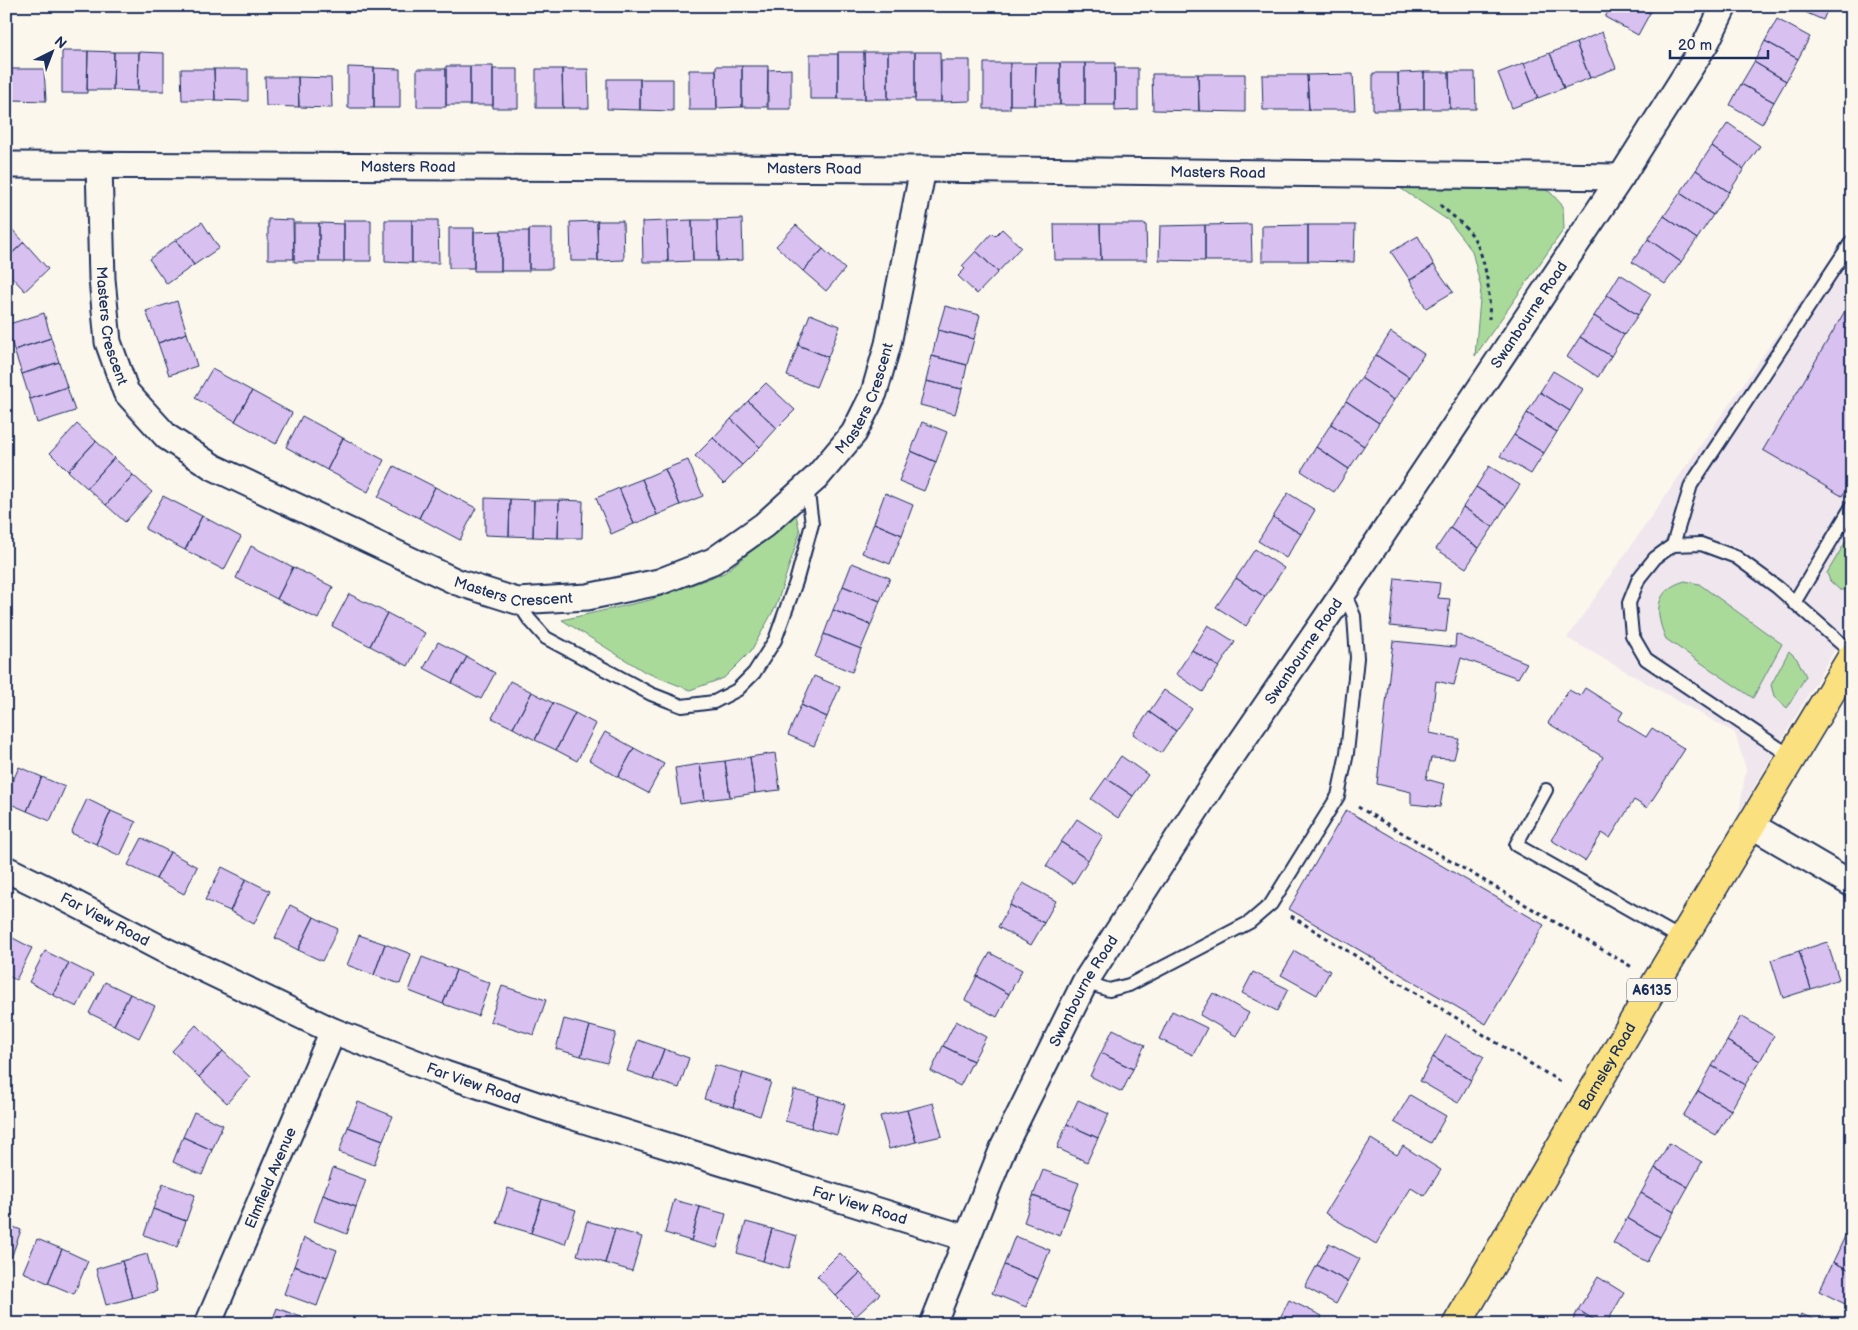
<svg xmlns="http://www.w3.org/2000/svg" width="1858" height="1330" viewBox="0 0 1858 1330" font-family="'Balsamiq Sans',sans-serif">
  <style>
    .built { fill: #f0e6ed }
    .green { fill: #aada9a; stroke: #62847c }
    .building { fill: #d8c0f0; stroke: #1b2f5e }
    .lines { fill: none; stroke-linecap: round; stroke-linejoin: round }
    .lane-casing { stroke: #1b2f5e; stroke-width: 16 }
    .street-casing { stroke: #1b2f5e; stroke-width: 29 }
    .primary-casing { stroke: #1b2f5e; stroke-width: 31 }
    .path { stroke: #1b2f5e; stroke-width: 3; stroke-dasharray: 4 4; stroke-linecap: butt }
    .lane { stroke: #fbf7ec; stroke-width: 12 }
    .street { stroke: #fbf7ec; stroke-width: 25 }
    .primary { stroke: #fbe080; stroke-width: 28 }
    .labels { text-anchor: middle; stroke-width: 5; stroke-linejoin: round; paint-order: stroke }
    .shield { fill: #fbf7ec; stroke: #5e6b89; stroke-width: 1 }
    .shield-label { font-size: 14px; font-weight: bold; fill: #1b2f5e }
    .street-label { font-size: 15px; fill: #1b2f5e; stroke: #fbf7ec }
  </style>
  <rect width="100%" height="100%" fill="#fbf7ec"/>
  <filter id="ink" filterUnits="userSpaceOnUse"><feTurbulence type="fractalNoise" baseFrequency=".02" numOctaves="2"/><feDisplacementMap in="SourceGraphic" scale="10" xChannelSelector="R" yChannelSelector="G"/><feConvolveMatrix kernelMatrix="1 2 1 2 8 2 1 2 1" color-interpolation-filters="sRGB"/></filter>
  <g filter="url(#ink)">
    <path class="built" d="M1852,227V620L1739,813L1746,769L1735,733L1567,638Z"/>
    <path class="green" d="M1534,183L1551,193L1563,206L1564,229L1475,356L1481,288L1472,251L1449,221L1400,188Z
      M796,515L800,532L776,606L751,651L724,678L690,690L645,672L562,620L650,600L724,573Z
      M1852,531V590H1840L1830,581L1827,573Z
      M1685,581L1699,584L1782,644L1753,698L1666,639C1655,614 1653,590 1685,581Z
      M1789,651L1797,659L1806,676L1787,708L1774,696L1771,685Z"/>
    <path class="building" d="M1611,6H1637L1650,13L1638,35L1605,17Z
      M1637,6H1654L1650,13Z
      M1791,6H1829L1823,20Z
      M1777,19L1810,37L1798,59L1765,41Z
      M1602,32L1616,68L1590,78L1576,43Z
      M1765,41L1798,59L1786,81L1754,62Z
      M1576,43L1590,78L1564,88L1550,53Z
      M62,51H88L87,93H62Z
      M88,51L114,52L113,90H87Z
      M114,52H139L138,91L113,90Z
      M139,52L164,53V91H138Z
      M838,52H864L865,99H838Z
      M864,52H888V99H865Z
      M888,52H915V99H888Z
      M915,52H940L941,102H915Z
      M1550,53L1564,88L1538,98L1524,63Z
      M810,54H838V99H810Z
      M941,60H970V101L941,102Z
      M1754,62L1786,81L1774,102L1741,84Z
      M984,63H1010V109H984Z
      M1010,63H1036L1035,105H1010Z
      M1036,63H1060V105H1035Z
      M1060,63H1085V105H1060Z
      M1085,63H1115V105H1085Z
      M1524,63L1538,98L1512,108L1498,73Z
      M446,66H470V105H446Z
      M470,66H493V105H470Z
      M716,66H742V107L717,108Z
      M742,66H768L767,107H742Z
      M348,67L374,68V108H348Z
      M374,68L400,69V108H374Z
      M1115,68H1138V110L1115,111Z
      M6,69H11L12,100H6Z
      M11,69H44L46,101L12,100Z
      M181,69H214L215,100H182Z
      M214,69H248V101L215,100Z
      M417,69H446V107H417Z
      M493,69H518V108H493Z
      M536,69H562L563,108H536Z
      M562,69H588L589,108H563Z
      M791,69V109H768V70Z
      M689,70H716L717,110H689Z
      M1424,72V109L1399,110L1398,73Z
      M1424,72H1449L1450,109H1424Z
      M1449,72H1475L1476,109H1450Z
      M1373,73H1398L1399,110H1373Z
      M1152,74H1198L1199,111L1153,110Z
      M1198,74H1245V112L1199,111Z
      M1353,74L1355,110H1309L1307,75Z
      M1262,75H1307L1309,110H1263Z
      M265,77H298L299,107L266,106Z
      M298,77L331,78L332,108L299,107Z
      M607,79H640V110L607,109Z
      M640,79H673V111L640,110Z
      M1741,84L1774,102L1762,124L1730,105Z
      M1728,123L1760,146L1744,169L1712,146Z
      M1712,146L1744,169L1729,192L1696,170Z
      M1696,170L1729,192L1713,215L1680,193Z
      M1680,193L1713,215L1697,239L1664,216Z
      M1664,216L1697,239L1681,262L1648,239Z
      M268,219L293,220L294,259H268Z
      M742,219L743,260L718,261L717,220Z
      M344,220H371V261H344Z
      M385,220H412V263L385,262Z
      M412,220H438L439,263H412Z
      M692,220L693,261L668,262L667,221Z
      M692,220H717L718,261H693Z
      M597,221H623L624,260L598,261Z
      M597,221L598,261H571L570,222Z
      M667,221L668,262H643L642,222Z
      M202,222L219,248L194,265L176,240Z
      M6,223L24,242L6,259Z
      M294,223H319V262H294Z
      M319,223L344,224V262H319Z
      M1054,224H1100L1101,260H1055Z
      M1100,224H1146L1147,260H1101Z
      M1251,224L1252,261H1205V225Z
      M796,225L823,249L803,271L776,246Z
      M1205,225V261L1159,260L1160,226Z
      M1308,225H1355L1354,262L1308,261Z
      M1308,225V261H1262V226Z
      M449,228H474V268H449Z
      M529,229H552V269H529Z
      M1002,229L1021,247L998,272L976,251L992,233L995,236Z
      M501,231V271H474V232Z
      M501,231H529V271H501Z
      M1418,236L1434,265L1410,280L1391,252Z
      M1648,239L1681,262L1665,284L1632,262Z
      M176,240L194,265L167,284L149,259Z
      M24,242L48,269L25,291L6,271V259Z
      M823,249L845,269L826,291L803,271Z
      M976,251L998,272L977,294L958,276L965,269L962,266Z
      M1434,265L1453,292L1426,308L1410,280Z
      M1620,274L1651,294L1638,315L1607,295Z
      M1607,295L1638,315L1624,335L1594,316Z
      M1852,299V479L1842,496L1763,450Z
      M177,301L187,333L158,343L146,311Z
      M945,306L980,315L974,339L938,330Z
      M44,313L51,338L14,350L6,325Z
      M810,314L840,326L828,357L798,345Z
      M1594,316L1624,335L1611,356L1580,337Z
      M938,330L974,339L967,365L932,356Z
      M1391,332L1424,354L1409,377L1376,355Z
      M187,333L197,366L169,375L158,343Z
      M1580,337L1611,356L1598,377L1567,357Z
      M51,338L59,362L22,374L14,350Z
      M798,345L828,357L816,387L787,376Z
      M1376,355L1409,377L1394,400L1361,378Z
      M932,356L967,365L962,389L926,381Z
      M59,362L67,387L30,399L22,374Z
      M212,369L252,391L235,421L195,398Z
      M1553,371L1583,389L1570,411L1540,392Z
      M1361,378L1394,400L1379,423L1346,401Z
      M926,381L962,389L955,414L920,405Z
      M766,383L795,410L777,428L748,401Z
      M67,387L75,411L37,423L30,399Z
      M252,391L292,413L276,444L235,421Z
      M1540,392L1570,411L1557,432L1527,413Z
      M748,401L777,428L760,447L731,419Z
      M1346,401L1379,423L1364,446L1331,424Z
      M1527,413L1557,432L1544,453L1514,435Z
      M302,416L343,438L327,470L286,447Z
      M731,419L760,447L742,465L713,438Z
      M922,422L947,432L936,462L911,451Z
      M77,424L96,441L68,471L50,453Z
      M1331,424L1364,446L1349,469L1316,447Z
      M1514,435L1544,453L1531,474L1500,456Z
      M343,438L384,460L368,492L327,470Z
      M713,438L742,465L724,484L695,456Z
      M96,441L114,458L87,488L68,471Z
      M1316,447L1349,469L1334,492L1301,471Z
      M911,451L936,462L924,491L899,481Z
      M114,458L133,475L106,505L87,488Z
      M688,460L703,496L680,505L665,469Z
      M394,466L435,487L419,518L378,497Z
      M1489,466L1520,485L1506,506L1476,487Z
      M665,469L680,505L657,515L642,479Z
      M133,475L152,492L125,522L106,505Z
      M642,479L657,515L634,524L619,488Z
      M435,487L476,508L460,540L419,518Z
      M1476,487L1506,506L1493,527L1463,507Z
      M619,488L634,524L611,534L596,498Z
      M885,493L913,505L902,535L874,523Z
      M1288,493L1315,510L1301,534L1273,517Z
      M163,496L202,516L185,550L145,529Z
      M485,498L510,499L509,536L485,535Z
      M510,499L534,500L533,537L509,536Z
      M534,500H559L558,538L533,537Z
      M559,500L583,501L582,538H558Z
      M1463,507L1493,527L1479,548L1450,528Z
      M202,516L241,537L224,570L185,550Z
      M1273,517L1301,534L1286,558L1258,541Z
      M874,523L902,535L890,564L862,553Z
      M1450,528L1479,548L1466,568L1436,549Z
      M251,546L293,567L277,599L236,578Z
      M1255,549L1284,568L1265,597L1236,578Z
      M852,563L890,578L880,601L843,586Z
      M293,567L333,587L318,619L277,599Z
      M1236,578L1265,597L1246,626L1216,607Z
      M1395,578L1440,583L1438,598L1450,599L1446,632L1390,626Z
      M843,586L880,601L871,625L833,610Z
      M349,594L387,613L370,646L332,626Z
      M833,610L871,625L861,649L824,634Z
      M387,613L425,633L408,666L370,646Z
      M1208,625L1235,642L1219,667L1192,650Z
      M824,634L861,649L852,672L815,657Z
      M1456,634L1527,663L1518,678L1461,658L1454,685L1436,681L1430,733L1459,739L1454,759L1431,758L1426,779L1444,784L1440,807L1411,804V792L1377,784L1393,641L1455,647Z
      M438,642L467,657L452,683L424,668Z
      M1192,650L1219,667L1203,692L1176,674Z
      M467,657L495,673L481,699L452,683Z
      M814,676L840,687L827,717L801,705Z
      M510,681L532,692L513,728L492,718Z
      M1585,688L1623,712L1618,720L1646,737L1652,728L1685,749L1647,808L1634,800L1610,838L1602,833L1585,861L1551,840L1603,757L1548,723L1569,690L1580,696Z
      M1164,690L1192,709L1176,731L1149,712Z
      M532,692L553,703L535,740L513,728Z
      M553,703L575,713L556,750L535,740Z
      M801,705L827,717L814,746L788,735Z
      M1149,712L1176,731L1161,753L1133,734Z
      M575,713L596,724L577,761L556,750Z
      M605,732L634,748L618,777L589,760Z
      M634,748L664,764L648,793L618,777Z
      M775,753L780,790L755,793L750,757Z
      M1121,756L1148,775L1133,796L1106,778Z
      M750,757L755,793L730,797L725,761Z
      M725,761L730,797L705,800L700,764Z
      M700,764L705,800L680,804L675,768Z
      M19,767L42,777L27,811L6,802V796Z
      M42,777L65,787L50,821L27,811Z
      M1106,778L1133,796L1118,818L1091,799Z
      M87,799L111,811L96,844L71,833Z
      M1346,810L1544,925L1486,1024L1289,909Z
      M111,811L136,822L120,856L96,844Z
      M1077,819L1103,836L1088,860L1061,842Z
      M142,838L170,852L156,879L128,865Z
      M1061,842L1088,860L1073,884L1046,866Z
      M170,852L197,867L184,894L156,879Z
      M222,867L246,879L230,911L205,900Z
      M246,879L270,891L254,924L230,911Z
      M1023,883L1056,901L1044,923L1010,905Z
      M290,905L314,917L298,950L275,938Z
      M1010,905L1044,923L1031,945L998,927Z
      M314,917L338,929L322,961L298,950Z
      M359,935L385,944L374,975L347,965Z
      M9,936L32,948L16,980L6,975V941Z
      M1827,942L1839,979L1811,989L1799,951Z
      M385,944L411,954L400,984L374,975Z
      M45,951L69,963L53,995L29,982Z
      M1295,951L1330,971L1317,995L1281,975Z
      M1799,951L1811,989L1783,998L1771,960Z
      M990,953L1022,970L1009,994L977,976Z
      M422,957L456,970L443,1004L409,991Z
      M69,963L93,975L77,1007L53,995Z
      M456,970L490,983L478,1016L443,1004Z
      M1253,972L1288,989L1277,1011L1242,993Z
      M977,976L1009,994L997,1017L965,1000Z
      M105,982L130,994L114,1025L89,1013Z
      M502,986L546,1000L534,1035L490,1021Z
      M1213,993L1249,1013L1236,1036L1200,1015Z
      M130,994L155,1006L139,1038L114,1025Z
      M1172,1011L1207,1028L1193,1055L1159,1039Z
      M1741,1016L1774,1036L1760,1061L1727,1041Z
      M564,1019L590,1026L581,1056L556,1049Z
      M956,1021L986,1037L973,1061L943,1046Z
      M196,1025L223,1051L199,1077L172,1051Z
      M590,1026L616,1033L607,1063L581,1056Z
      M1113,1029L1145,1045L1133,1069L1101,1053Z
      M1446,1035L1484,1057L1471,1080L1433,1057Z
      M638,1040L664,1049L653,1080L627,1071Z
      M1727,1041L1760,1061L1745,1085L1712,1066Z
      M943,1046L973,1061L960,1086L931,1071Z
      M664,1049L689,1058L679,1088L653,1080Z
      M223,1051L250,1077L227,1103L199,1077Z
      M1101,1053L1133,1069L1122,1092L1090,1076Z
      M1433,1057L1471,1080L1458,1103L1420,1081Z
      M715,1065L743,1073L733,1107L704,1099Z
      M1712,1066L1745,1085L1731,1110L1698,1091Z
      M743,1073L771,1082L760,1116L733,1107Z
      M794,1090L819,1096L811,1128L785,1121Z
      M1698,1091L1731,1110L1716,1135L1683,1116Z
      M1410,1095L1446,1116L1431,1143L1394,1122Z
      M819,1096L845,1104L837,1135L811,1128Z
      M1078,1100L1109,1114L1098,1138L1067,1124Z
      M358,1102L393,1116L383,1140L348,1127Z
      M933,1103L942,1136L916,1142L907,1110Z
      M907,1110L916,1142L889,1149L880,1116Z
      M194,1112L223,1125L212,1150L183,1137Z
      M1067,1124L1098,1138L1087,1162L1057,1148Z
      M348,1127L383,1140L374,1165L339,1152Z
      M183,1137L212,1150L202,1175L173,1162Z
      M1371,1139L1397,1155L1403,1146L1441,1170L1424,1196L1411,1188L1376,1244L1325,1213Z
      M1669,1143L1702,1162L1688,1187L1655,1168Z
      M333,1168L366,1180L356,1207L323,1195Z
      M1655,1168L1688,1187L1674,1212L1641,1193Z
      M1043,1170L1079,1183L1069,1209L1033,1196Z
      M163,1184L195,1195L186,1221L153,1209Z
      M508,1188L542,1199L531,1233L497,1223Z
      M1852,1188V1204L1845,1200Z
      M1641,1193L1674,1212L1660,1237L1627,1218Z
      M323,1195L356,1207L347,1234L314,1221Z
      M1033,1196L1069,1209L1060,1236L1024,1222Z
      M542,1199L576,1210L565,1244L531,1233Z
      M674,1200L700,1207L691,1241L665,1233Z
      M700,1207L726,1214L717,1248L691,1241Z
      M153,1209L186,1221L177,1247L144,1235Z
      M1627,1218L1660,1237L1647,1262L1613,1243Z
      M587,1221L615,1229L605,1263L577,1255Z
      M746,1222L772,1229L763,1261L737,1253Z
      M6,1224L21,1230L9,1264L6,1263Z
      M615,1229L642,1237L632,1271L605,1263Z
      M772,1229L797,1236L788,1269L763,1261Z
      M1847,1232L1852,1235V1271L1833,1262Z
      M1015,1236L1050,1250L1038,1279L1004,1265Z
      M304,1238L337,1250L327,1278L294,1266Z
      M37,1239L62,1249L48,1283L23,1272Z
      M1329,1243L1360,1259L1348,1282L1317,1265Z
      M62,1249L88,1261L74,1294L48,1283Z
      M840,1253L860,1273L836,1296L817,1276Z
      M147,1254L157,1291L132,1298L122,1261Z
      M122,1261L132,1298L106,1305L96,1269Z
      M1833,1262L1852,1271V1290L1845,1304L1819,1291Z
      M1004,1265L1038,1279L1026,1307L992,1293Z
      M1317,1265L1348,1282L1336,1304L1305,1287Z
      M294,1266L327,1278L317,1306L284,1294Z
      M860,1273L880,1294L856,1316L836,1296Z
      M1598,1277L1624,1293L1606,1324H1601L1578,1310Z
      M1289,1300L1322,1316L1319,1324H1277Z
      M277,1308L311,1321L310,1324H271Z
      M1578,1310L1601,1324H1571Z
      M1801,1314L1826,1324H1797Z"/>
    <g class="lines">
      <g class="lane-casing">
        <path id="lane" d="M1673,545L1691,485L1852,241
          M517,601L529,619L546,638L651,694L682,706L714,702L737,690L754,673L775,640L796,582L812,524L807,486
          M1794,603L1852,506
          M1792,757L1646,659L1632,635L1629,603L1639,578L1655,558L1673,545L1701,544L1736,557L1777,587L1852,653
          M1546,790L1516,845L1682,939
          M1085,982L1109,990L1129,985L1250,922L1271,904L1338,796L1347,753L1357,658L1354,616L1344,592"/>
      </g>
      <g class="street-casing">
        <g id="street">
          <path id="s1" d="M6,165L923,169L1621,177"/>
          <path id="s2" d="M99,165L102,279L108,342L126,392L167,437L213,467L457,582L517,601L587,597L659,582L713,561L764,525L817,477L854,433L874,393L888,344L923,169"/>
          <path d="M1751,825L1852,884"/>
          <path id="s3" d="M6,869L49,890L162,949L333,1031L445,1074L558,1112L966,1238"/>
          <path id="s4" d="M208,1324L333,1031"/>
          <path id="s5" d="M933,1324L1003,1148L1085,982L1216,779L1344,592L1621,177L1707,41L1724,6"/>
        </g>
      </g>
      <g class="primary-casing">
        <g id="primary">
          <path id="s6" d="M1457,1324L1657,981L1852,657"/>
        </g>
      </g>
      <path class="path" d="M1440,205C1450,214 1464,224 1472,235C1486,257 1491,294 1489,319
        M1358,807L1632,967
        M1291,916L1562,1083"/>
      <use href="#lane" class="lane"/>
      <use href="#street" class="street"/>
      <use href="#primary" class="primary"/>
    </g>
  </g>
  <g class="labels">
    <rect class="shield" x="1627" y="978.5" width="50" height="23" rx="4"/>
    <g class="shield-label">
      <text x="1652" y="995">A6135</text>
    </g>
    <g class="street-label">
      <text dy="5" stroke="none"><textPath href="#s1" startOffset="402">Masters Road</textPath></text>
      <text dy="5" stroke="none"><textPath href="#s1" startOffset="808">Masters Road</textPath></text>
      <text dy="5" stroke="none"><textPath href="#s1" startOffset="1212">Masters Road</textPath></text>
      <text dy="5" stroke="none"><textPath href="#s5" startOffset="1176">Swanbourne Road</textPath></text>
      <text dy="5" stroke="none"><textPath href="#s2" startOffset="162">Masters Crescent</textPath></text>
      <text dy="5" stroke="none"><textPath href="#s2" startOffset="1108">Masters Crescent</textPath></text>
      <text dy="5" stroke="none"><textPath href="#s2" startOffset="674">Masters Crescent</textPath></text>
      <text dy="5" stroke="none"><textPath href="#s5" startOffset="771">Swanbourne Road</textPath></text>
      <text dy="5" stroke="none"><textPath href="#s3" startOffset="111">Far View Road</textPath></text>
      <text dy="5" stroke="none"><textPath href="#s5" startOffset="366">Swanbourne Road</textPath></text>
      <text dy="5" stroke="none"><textPath href="#s6" startOffset="298">Barnsley Road</textPath></text>
      <text dy="5" stroke="none"><textPath href="#s3" startOffset="515">Far View Road</textPath></text>
      <text dy="5" stroke="none"><textPath href="#s4" startOffset="159">Elmfield Avenue</textPath></text>
      <text dy="5" stroke="none"><textPath href="#s3" startOffset="920">Far View Road</textPath></text>
    </g>
  </g>
  <rect width="1858" height="1330" fill="none" stroke="#fbf7ec" stroke-width="25"/>
  <rect x="12" y="12" width="1833" height="1305" fill="none" stroke="#1b2f5e" stroke-width="2" filter="url(#ink)"/>
  <g transform="translate(52 52) rotate(42)" stroke="#fbf7ec" stroke-width="4" paint-order="stroke">
  <path d="M0-4L9 19L0 12L-9 19Z" fill="#1b2f5e"/>
  <text y="-8" font-size="14" font-weight="bold" text-anchor="middle" fill="#1b2f5e">N</text>
  </g>
  <path d="M1670 50v8h98v-8" fill="none" stroke="#1b2f5e" stroke-width="2.5"/>
  <text x="1678" y="50" font-size="15" fill="#1b2f5e" stroke="#fbf7ec" stroke-width="4" paint-order="stroke">20 m</text>
</svg>
